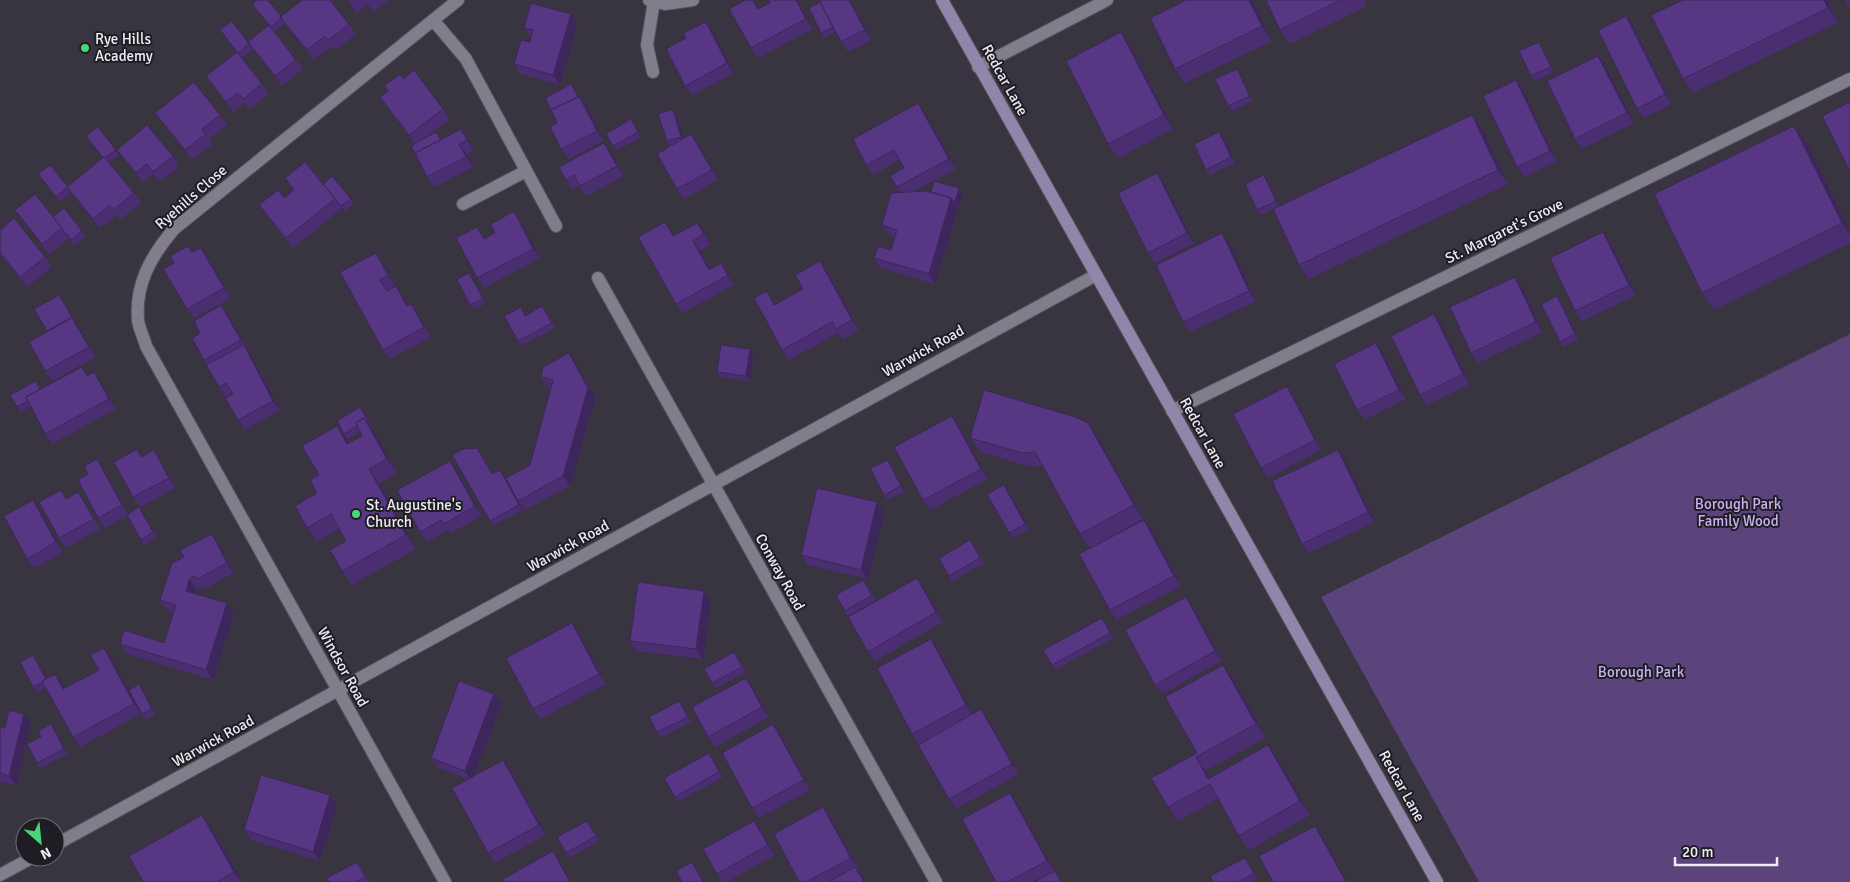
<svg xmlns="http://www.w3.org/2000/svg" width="1850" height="882" viewBox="0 0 1850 882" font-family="Signika,sans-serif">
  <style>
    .green { fill: #5a447b }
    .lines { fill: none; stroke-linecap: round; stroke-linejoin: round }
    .minor-casing { stroke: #56525c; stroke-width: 14 }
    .secondary-casing { stroke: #56525c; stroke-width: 14 }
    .minor { stroke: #817d8a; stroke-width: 12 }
    .secondary { stroke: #9285aa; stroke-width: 12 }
    .wall { fill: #4b2e71 }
    .shaded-wall { fill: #3d265c }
    .building { fill: #573683; stroke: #3d265c }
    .poi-dot { fill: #48d778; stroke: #1f1d23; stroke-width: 2 }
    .labels { text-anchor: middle; stroke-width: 4; stroke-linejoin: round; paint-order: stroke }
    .poi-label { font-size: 15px; fill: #eeecf3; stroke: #1f1d23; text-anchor: start }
    .street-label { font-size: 15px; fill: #eeecf3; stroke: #1f1d23 }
    .park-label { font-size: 15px; fill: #c9b2f2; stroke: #1f1d23 }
  </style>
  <rect width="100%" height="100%" fill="#383440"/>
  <path class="green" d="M1850,334V882H1479L1321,597Z"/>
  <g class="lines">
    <g class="minor-casing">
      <path id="minor" d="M649,0L665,4L693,0
        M433,20L466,59L556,226
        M978,67L1107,0
        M653,72L647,45L654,1
        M463,204L526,171
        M598,278L936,882
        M1172,411L1850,79
        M55,845L1096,275
        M0,875L33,857
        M445,882L146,346C144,338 139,329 138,320C135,284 151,256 174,229L458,0"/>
    </g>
    <g class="secondary-casing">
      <path id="secondary" d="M942,0L1437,882"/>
    </g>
    <use href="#minor" class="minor"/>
    <use href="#secondary" class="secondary"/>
  </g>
  <path class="wall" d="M347,0H388L373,12L368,4L357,13Z
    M768,0H797L813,29L758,58L751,48L759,8L770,3Z
    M819,0H850L872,40L848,52L841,42L836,32L825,38L821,33L820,2Z
    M1186,0H1252L1272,41L1185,83L1175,69Z
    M1266,0H1364L1367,6L1290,44L1280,30Z
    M1827,0L1838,22L1693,93L1683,79Z
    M1850,0V8L1846,3Z
    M256,9L281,16L349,24L356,34L336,50L332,46L314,60L285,24L274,32Z
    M232,21L253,49L242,58L224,35Z
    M706,22L713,32L734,73L692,95L685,86L686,38Z
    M577,24L560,85L521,74L514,64L530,42L531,37L524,28Z
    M1633,26L1672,104L1644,118L1637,109Z
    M248,42L296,60L303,69L282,86Z
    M1131,47L1173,129L1118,158L1108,144Z
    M1542,47L1554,72L1535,81L1531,76Z
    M1605,65L1634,123L1582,149L1575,139Z
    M1237,69L1240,74L1253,101L1232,111L1228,106Z
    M206,76L262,84L269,94L250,109L245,103L233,112Z
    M403,79L443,109L450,119L423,139L441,140L461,129L468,139L474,150L466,154L473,167L434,187L427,177L415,144L380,97Z
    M1516,80L1523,90L1557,161L1524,177L1517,167Z
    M574,89L578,96H579L586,106L604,140L568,159L561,149L557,123Z
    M673,109L676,114L684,138L698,144L718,180L684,199L677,189L670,146L667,141Z
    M155,113L220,115L227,125L209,139L213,144L192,160Z
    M925,113L956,169L914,191L962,193L958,207H957L958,208L935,284L881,268L874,258L891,250L895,237L889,235L882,225L900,192L897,187L904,168L899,160L873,175L866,165Z
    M1472,115L1482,129L1508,184L1309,279L1299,265Z
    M635,125L641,137L616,151L613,146Z
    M1794,126L1807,144L1850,232V243L1714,310L1702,293Z
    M98,127L119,155L109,163L134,193L141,203L121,219L117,215L100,228L71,193L60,202L38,174L67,187L103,158Z
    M1223,137L1235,163L1210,175L1206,170Z
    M117,150L173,156L179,166L160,182L153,174L143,183Z
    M611,153L624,176L586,196L579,186L572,190L566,180Z
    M1157,173L1164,183L1194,243L1155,263L1148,253Z
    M285,178L323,184L351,199L354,204L345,211L341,207L342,208L293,248L266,215L259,205L284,198L293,190Z
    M1267,180L1279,206L1261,215L1257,210Z
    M15,210L53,217L82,231L86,236L74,245L69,238L49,254Z
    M520,221L540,258L484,288L477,278L485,239Z
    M665,222L674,236L697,223L711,244L700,251L710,269L728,273L734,285L682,313L676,304Z
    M0,230L45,257L52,267L27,287L0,254Z
    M1603,232L1610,242L1636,295L1582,321L1575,311Z
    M1229,243L1256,301L1190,332L1183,322Z
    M188,246L192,252L201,248L231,298L194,318L187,309L174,263Z
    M820,261L827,271L859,330L843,339L838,333L789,360L782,350L767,291L775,305L803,289Z
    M382,263L395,285L387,290L388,291L403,296L408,305L411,304L418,314L431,337L390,359L383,350L340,272Z
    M1515,277L1522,287L1543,332L1478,363L1471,353Z
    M473,278L486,303L474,310L470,305Z
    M59,295L79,328L96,357L52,381L45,371L47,332Z
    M1557,296L1560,301L1579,339L1564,347L1560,342Z
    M221,305L228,315L251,355L280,410L245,430L238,420L232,393L226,397L219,387L207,365L204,360L200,333Z
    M542,306L555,328L521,346L518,341L521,307L526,315Z
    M1441,324L1470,384L1427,405L1420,395Z
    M750,349L753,354L750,381L721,377L717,372Z
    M1383,353L1406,399L1364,420L1357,410Z
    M576,363L595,398L570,486L525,510L518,501L530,465L551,387H548L541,377Z
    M82,367L88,376L101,382L116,409L52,444L45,434L31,407L20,412L17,407L41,389Z
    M1293,396L1321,450L1268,478L1261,468Z
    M363,412L371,425L370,426L397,473L379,483L416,549L352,585L342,571L346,541L339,529L317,542L307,528L317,493L319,475L347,440L349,443L362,436L360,432L348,439L344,434Z
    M952,416L959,426L988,479L930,510L923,500Z
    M1098,437L1143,519L1099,543L1144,520L1151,529L1181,586L1116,620L1110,610L1090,548L1080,534L1043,466L1032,467L980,452L970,438Z
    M477,448L492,474L503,475L522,510L493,526L490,521Z
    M137,449L142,456L160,460L176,488L140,507L133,497Z
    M1345,460L1375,522L1309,553L1302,544Z
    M450,461L457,471L482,516L451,533L448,530L427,542L420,532Z
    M891,465L905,492L888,500L884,495Z
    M103,469L128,514L142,513L156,537L144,545L127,516L105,528L98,518Z
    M1004,485L1029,529L1012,538L1009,533Z
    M78,492L85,502L100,529L66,548L59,538L67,499Z
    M33,500L40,510L63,552L34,568L27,559Z
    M884,512L868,579L808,565L801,555Z
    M212,534L218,543L234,573L204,589L202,586L196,589L195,594L234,613L213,680L127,654L120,644L164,643L174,612L167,610L160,600L184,557Z
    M974,545L984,563L952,581L949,576Z
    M867,585L876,600L848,616L845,611Z
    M924,588L943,622L875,661L868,652Z
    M711,601L703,659L636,651L630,641Z
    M1193,607L1222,661L1162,694L1155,685Z
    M1106,623L1113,638L1055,670L1052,665Z
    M579,633L606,684L540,719L533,709Z
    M931,639L938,649L972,714L988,719L1019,774L956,809L949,799L919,744L912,734Z
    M104,648L111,658L141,714L80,747L73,737L46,687L37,692L33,687L36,660L46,679L55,674L65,689L99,670Z
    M738,657L746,672L716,688L712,683Z
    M1233,679L1266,738L1205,771L1210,778L1268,745L1278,759L1310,815L1249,850L1239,836L1218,799L1178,821L1168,807L1197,753Z
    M753,688L769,717L715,747L708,737Z
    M142,689L155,714L146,720L142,714Z
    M494,694L501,704L474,776L510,770L546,835L495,863L488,853L468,779L438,768L431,758Z
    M683,706L691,722L661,738L657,732Z
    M31,723L16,785L0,782V727L5,728Z
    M51,724L54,729L67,754L41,768L37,763L41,737Z
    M780,734L810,790L759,818L752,808Z
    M709,753L723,777L678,802L675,797Z
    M330,795L337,805L320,861L251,840L244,830Z
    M1017,803L1054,871L1032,882H996Z
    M823,807L830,817L858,868L857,869L866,882H799Z
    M591,826L599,841L569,858L566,853Z
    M212,829L242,882H143Z
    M761,831L775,855L727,882H723L717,874Z
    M1245,858L1258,879L1251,882H1213Z
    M361,867L369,882H329Z"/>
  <path class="shaded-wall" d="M796,0H797L813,29L806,19Z
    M849,0H850L872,40L865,30Z
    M1249,0H1252L1272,41L1262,26Z
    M1824,0H1827L1838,22L1828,8Z
    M571,14L577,24L560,85L553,75Z
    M1626,16L1633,26L1672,104L1665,94Z
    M706,22L713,32L734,73L727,63Z
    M1121,32L1131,47L1173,129L1164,115Z
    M1539,42L1542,47L1554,72L1551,67Z
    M1598,56L1605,65L1634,123L1627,113Z
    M1237,69L1240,74L1253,101L1250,96Z
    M1516,80L1523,90L1557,161L1550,151Z
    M579,96L586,106L604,140L597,131Z
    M918,103L925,113L956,169L949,159Z
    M673,109L676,114L685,142L681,137Z
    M1472,115L1482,129L1508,184L1498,170Z
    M1794,126L1807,144L1850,232V235L1842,223Z
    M461,129L468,139L474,150L467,140Z
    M1219,132L1223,137L1235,163L1231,157Z
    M691,134L698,144L718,180L712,170Z
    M604,143L611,153L624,176L617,166Z
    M459,144L466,154L473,167L466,157Z
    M1157,173L1164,183L1194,243L1187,233Z
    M1264,175L1267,180L1279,206L1276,201Z
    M959,188L962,193L958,207L955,202Z
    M951,198L958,208L935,284L929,274Z
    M514,211L520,221L540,258L533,249Z
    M697,223L704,232L711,244L704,234Z
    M1603,232L1610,242L1636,295L1629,285Z
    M1222,233L1229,243L1256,301L1249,291Z
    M693,241L700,251L716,280L709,270Z
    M201,248L231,298L224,288Z
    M376,253L382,263L395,285L388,275Z
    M820,261L827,271L859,330L852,320Z
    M721,263L728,273L734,285L728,275Z
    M469,273L473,278L486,303L483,298Z
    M1515,277L1522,287L1543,332L1536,322Z
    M396,286L403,296L414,316L407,306Z
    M59,295L79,328L96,357L89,347Z
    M1557,296L1560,301L1579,339L1575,334Z
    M411,304L418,314L431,337L424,327Z
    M221,305L228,315L248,350L241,340Z
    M1434,314L1441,324L1470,384L1463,374Z
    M1376,343L1383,353L1406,399L1399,390Z
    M244,345L251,355L280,410L273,401Z
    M750,349L753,354L750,381L746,376Z
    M569,353L576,363L595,398L570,486L563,476Z
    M94,372L101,382L116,409L109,399Z
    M1287,386L1293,396L1321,450L1315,440Z
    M952,416L959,426L988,479L981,469Z
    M364,418L374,432L397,473L387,459Z
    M1088,423L1098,437L1143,519L1134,505Z
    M337,426L347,440L357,458L347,444Z
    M154,450L160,460L176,488L169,478Z
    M1338,450L1345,460L1375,522L1368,512Z
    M97,459L103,469L129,515L122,505Z
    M888,460L891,465L905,492L901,486Z
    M450,461L457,471L482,516L475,506Z
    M369,469L379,483L416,549L406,535Z
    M1004,485L1008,490L1029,529L1025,524Z
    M78,492L85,502L100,529L94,519Z
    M33,500L40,510L63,552L56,542Z
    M877,502L884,512L868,579L861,570Z
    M1144,520L1151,529L1181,586L1174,576Z
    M212,534L218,543L234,573L227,563Z
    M917,578L924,588L943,622L936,612Z
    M189,579L196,589L193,601L186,591Z
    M704,591L711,601L703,659L696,649Z
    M1186,597L1193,607L1222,661L1215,651Z
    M227,603L234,613L213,680L206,670Z
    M572,623L579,633L606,684L599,674Z
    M931,639L938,649L973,715L966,705Z
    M104,648L111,658L141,714L134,704Z
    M1223,665L1233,679L1266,738L1256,724Z
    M55,674L62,684L70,699L63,689Z
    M746,678L753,688L769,717L762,707Z
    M139,684L142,689L155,714L152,709Z
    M494,694L501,704L472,781L465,771Z
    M981,709L988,719L1019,774L1012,764Z
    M24,714L31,723L16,785L9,776Z
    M773,724L780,734L810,790L804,780Z
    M1268,745L1278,759L1310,815L1300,801Z
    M1196,757L1205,771L1218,793L1208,779Z
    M503,760L510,770L546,835L539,825Z
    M1010,793L1017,803L1054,871L1047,861Z
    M330,795L337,805L320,861L313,852Z
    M823,807L830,817L858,868L851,858Z
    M202,815L212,829L242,882L234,872Z
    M754,821L761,831L775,855L768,845Z
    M1315,826L1322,836L1347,882H1346Z
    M553,851L559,861L571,882H570Z
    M855,867L865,881L866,882H864Z"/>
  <path class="building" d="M257,0H268L281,16L280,17L282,18L271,27L252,4Z
    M302,0H330L349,24L329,40L325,36L307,50L280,17Z
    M347,0H354L350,3Z
    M745,0H753L757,9L770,3L768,0H796L806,19L751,48L729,9Z
    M819,0H849L865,30L841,42Z
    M1186,0H1249L1262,26L1175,69L1150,18Z
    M1266,0H1341L1280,30Z
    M1683,0H1824L1828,8L1683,79L1651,15Z
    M1845,0H1850V1L1846,3Z
    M820,2L833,27L821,33L809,8Z
    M531,3L571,14L553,75L514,64L521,40L530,42L533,30L524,28Z
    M1626,16L1665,94L1637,109L1598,30Z
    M232,21L249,44L238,53L220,30Z
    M706,22L727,63L685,86L666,49L686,38L683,33Z
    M269,25L296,60L275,76L248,42Z
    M1121,32L1164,115L1108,144L1066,61Z
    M1539,42L1551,67L1531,76L1519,51Z
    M237,52L262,84L243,99L238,93L226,102L206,76Z
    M1598,56L1627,113L1575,139L1547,81Z
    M1237,69L1250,96L1228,106L1215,79Z
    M414,70L443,109L409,135L380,97L388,91L384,86L400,74L403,79Z
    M1516,80L1550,151L1517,167L1483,96Z
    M194,82L220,115L202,129L206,134L185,150L155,113Z
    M571,84L578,97L551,110L545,98Z
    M579,96L597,131L561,149L550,127L557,123L551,110Z
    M1850,102V171L1822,116Z
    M918,103L949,159L897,187L890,176L904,168L894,150L866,165L853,139Z
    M673,109L681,137L667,141L658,114Z
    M1472,115L1498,170L1299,265L1273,209Z
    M631,119L638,132L613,146L606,134Z
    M147,125L173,156L153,172L147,164L136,173L117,150Z
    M1794,126L1842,223L1702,293L1654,194Z
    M98,127L116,150L105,158L104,157L103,158L86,136Z
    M461,129L467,140L459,144L466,157L427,177L415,153Z
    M436,132L441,140L415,153L411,146Z
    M1219,132L1231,157L1206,170L1194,144Z
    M691,134L712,170L677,189L657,154Z
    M604,143L617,166L580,186L574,175L566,180L559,167Z
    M104,157L134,193L114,209L110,205L93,219L67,187Z
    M305,162L335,199L286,238L259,205L278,190L284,198L294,190L285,178Z
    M50,165L68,187L56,197L38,174Z
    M1157,173L1187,233L1148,253L1118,193Z
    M1264,175L1276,201L1257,210L1245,184Z
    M332,176L351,199L341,206L323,184Z
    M934,181L959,188L955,202L951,198L931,192Z
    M926,191L951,198L929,274L874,258L878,246L891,250L897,230L882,225L891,193Z
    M35,194L62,228L42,244L15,210Z
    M64,208L82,231L71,240L53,217Z
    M514,211L533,249L477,278L456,238L477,227L484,239L495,233L491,224Z
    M14,218L45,257L20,277L0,252V230Z
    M665,222L673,236L697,223L704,234L693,241L709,270L721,263L728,275L676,304L638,237Z
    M1603,232L1629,285L1575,311L1550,258Z
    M1222,233L1249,291L1183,322L1156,265Z
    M188,246L191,252L201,248L224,288L187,309L163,269L174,263L170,256Z
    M376,253L388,275L380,280L387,291L396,286L407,306L411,304L424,327L383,350L340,272Z
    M820,261L852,320L836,329L832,322L782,350L754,298L767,291L774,305L803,289L795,275Z
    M469,273L483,298L470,305L457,279Z
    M1515,277L1536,322L1471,353L1450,307Z
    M59,295L72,317L47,331L34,309Z
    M1557,296L1575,334L1560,342L1541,304Z
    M221,305L241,340L204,360L192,338L200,333L194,321Z
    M542,306L552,323L518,341L504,316L521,307L525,316Z
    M1434,314L1463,374L1420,395L1391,336Z
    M72,318L89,347L45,371L29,342Z
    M1376,343L1399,390L1357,410L1334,364Z
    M244,345L273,401L238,420L225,398L233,394L226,383L219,387L206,365Z
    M721,345L750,349L746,376L717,372Z
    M569,353L588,388L563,476L518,501L506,478L530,465L553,380L541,377L543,367Z
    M82,367L87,376L94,372L109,399L45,434L26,397Z
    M36,381L40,389L26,397L28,401L17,407L10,395Z
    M1287,386L1315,440L1261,468L1233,414Z
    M984,390L1075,417L1088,423L1134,505L1080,534L1035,452L1022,453L970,438Z
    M360,407L368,420L366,421L364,418L356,423L357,426L344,434L337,421Z
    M952,416L981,469L923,500L894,447Z
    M364,418L387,459L369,469L406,535L342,571L330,550L346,541L331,514L307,528L295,506L317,493L310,480L319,475L302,446L337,426L347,444L362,436L356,423Z
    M477,448L492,474L500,470L519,505L490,521L452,455L463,449Z
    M137,449L141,457L154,450L169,478L133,497L114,462Z
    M1338,450L1368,512L1302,544L1272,481Z
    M97,459L122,505L98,518L78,480L88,474L84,466Z
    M888,460L901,486L884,495L870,468Z
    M450,461L475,506L444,524L441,520L420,532L397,490Z
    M1004,485L1025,524L1009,533L987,494Z
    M817,488L877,502L861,570L801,555Z
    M61,490L66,499L78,492L94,519L59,538L39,502Z
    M33,500L56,542L27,559L4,516Z
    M139,507L153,532L141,540L127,515Z
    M1144,520L1174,576L1110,610L1079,554Z
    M212,534L227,563L197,579L195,576L189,579L186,591L227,603L206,670L120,644L124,630L164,643L176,605L160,600L172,563L184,557L180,550Z
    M970,540L980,558L949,576L939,558Z
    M917,578L936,612L868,652L848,617Z
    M863,580L872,595L845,611L836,595Z
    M638,582L704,591L696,649L630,641Z
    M1186,597L1215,651L1155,685L1125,630Z
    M1102,618L1110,633L1052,665L1043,650Z
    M572,623L599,674L533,709L506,658Z
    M931,639L966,705L912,734L877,668Z
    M104,648L134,704L73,737L42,681L55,674L63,689L99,670L90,655Z
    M734,652L742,667L712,683L704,669Z
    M33,655L46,679L42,681L43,682L33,687L20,662Z
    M1223,665L1256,724L1196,757L1208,779L1268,745L1300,801L1239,836L1210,784L1168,807L1151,778L1197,753L1165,697Z
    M746,678L762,707L708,737L692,707Z
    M459,681L494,694L465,771L431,758Z
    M139,684L152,709L142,714L129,690Z
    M679,701L688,717L657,732L649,717Z
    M981,709L1012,764L949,799L918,745Z
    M9,710L24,714L9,776L0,773V727L5,728Z
    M51,724L64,749L37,763L27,744L41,737L38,731Z
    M773,724L804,780L752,808L722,753Z
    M709,753L719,772L675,797L664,778Z
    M503,760L539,825L488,853L452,788Z
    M261,775L330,795L313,852L244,830Z
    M1010,793L1047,861L1007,882H996L962,819Z
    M823,807L851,858L806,882H799L774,834Z
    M202,815L234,872L217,882H143L129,856Z
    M587,821L596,836L566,853L557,837Z
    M754,821L768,845L717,874L703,849Z
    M1315,826L1346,882H1273L1259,856Z
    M553,851L570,882H504L503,879Z
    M1245,858L1254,874L1238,882H1213L1210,876Z
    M357,862L365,877L356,882H329L327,878Z
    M692,862L703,882H682L676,871Z
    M855,867L864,882H829Z
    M1055,871L1061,882H1034Z"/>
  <g class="poi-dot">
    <circle cx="85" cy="48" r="5"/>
    <circle cx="356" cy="514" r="5"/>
  </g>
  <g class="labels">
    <g class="poi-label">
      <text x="95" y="44">Rye Hills<tspan x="95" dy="17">Academy</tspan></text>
      <text x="366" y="510">St. Augustine's<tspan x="366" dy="17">Church</tspan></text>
    </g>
    <g class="street-label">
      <text transform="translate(1005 80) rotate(61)" y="5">Redcar Lane</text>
      <text transform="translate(191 197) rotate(-41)" y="5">Ryehills Close</text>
      <text transform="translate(1504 231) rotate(-26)" y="5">St. Margaret's Grove</text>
      <text transform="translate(923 351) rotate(-29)" y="5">Warwick Road</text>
      <text transform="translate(1203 433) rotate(61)" y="5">Redcar Lane</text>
      <text transform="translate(568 546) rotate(-29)" y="5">Warwick Road</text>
      <text transform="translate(780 572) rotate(61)" y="5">Conway Road</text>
      <text transform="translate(343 667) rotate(61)" y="5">Windsor Road</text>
      <text transform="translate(213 741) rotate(-29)" y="5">Warwick Road</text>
      <text transform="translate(1402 786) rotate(61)" y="5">Redcar Lane</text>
    </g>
    <g class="park-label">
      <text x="1738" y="509">Borough Park<tspan x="1738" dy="17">Family Wood</tspan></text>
      <text x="1641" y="677">Borough Park</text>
    </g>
  </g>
  <g transform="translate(40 842) rotate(153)"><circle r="24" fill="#1f1d23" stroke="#727076"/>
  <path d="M0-4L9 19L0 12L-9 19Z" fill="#48d778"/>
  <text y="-8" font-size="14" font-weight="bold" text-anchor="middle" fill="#eeecf3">N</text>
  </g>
  <path d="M1675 857v8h102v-8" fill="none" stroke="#eeecf3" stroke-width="2.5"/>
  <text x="1682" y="857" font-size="15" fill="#eeecf3" stroke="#1f1d23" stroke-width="4" paint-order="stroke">20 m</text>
</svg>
